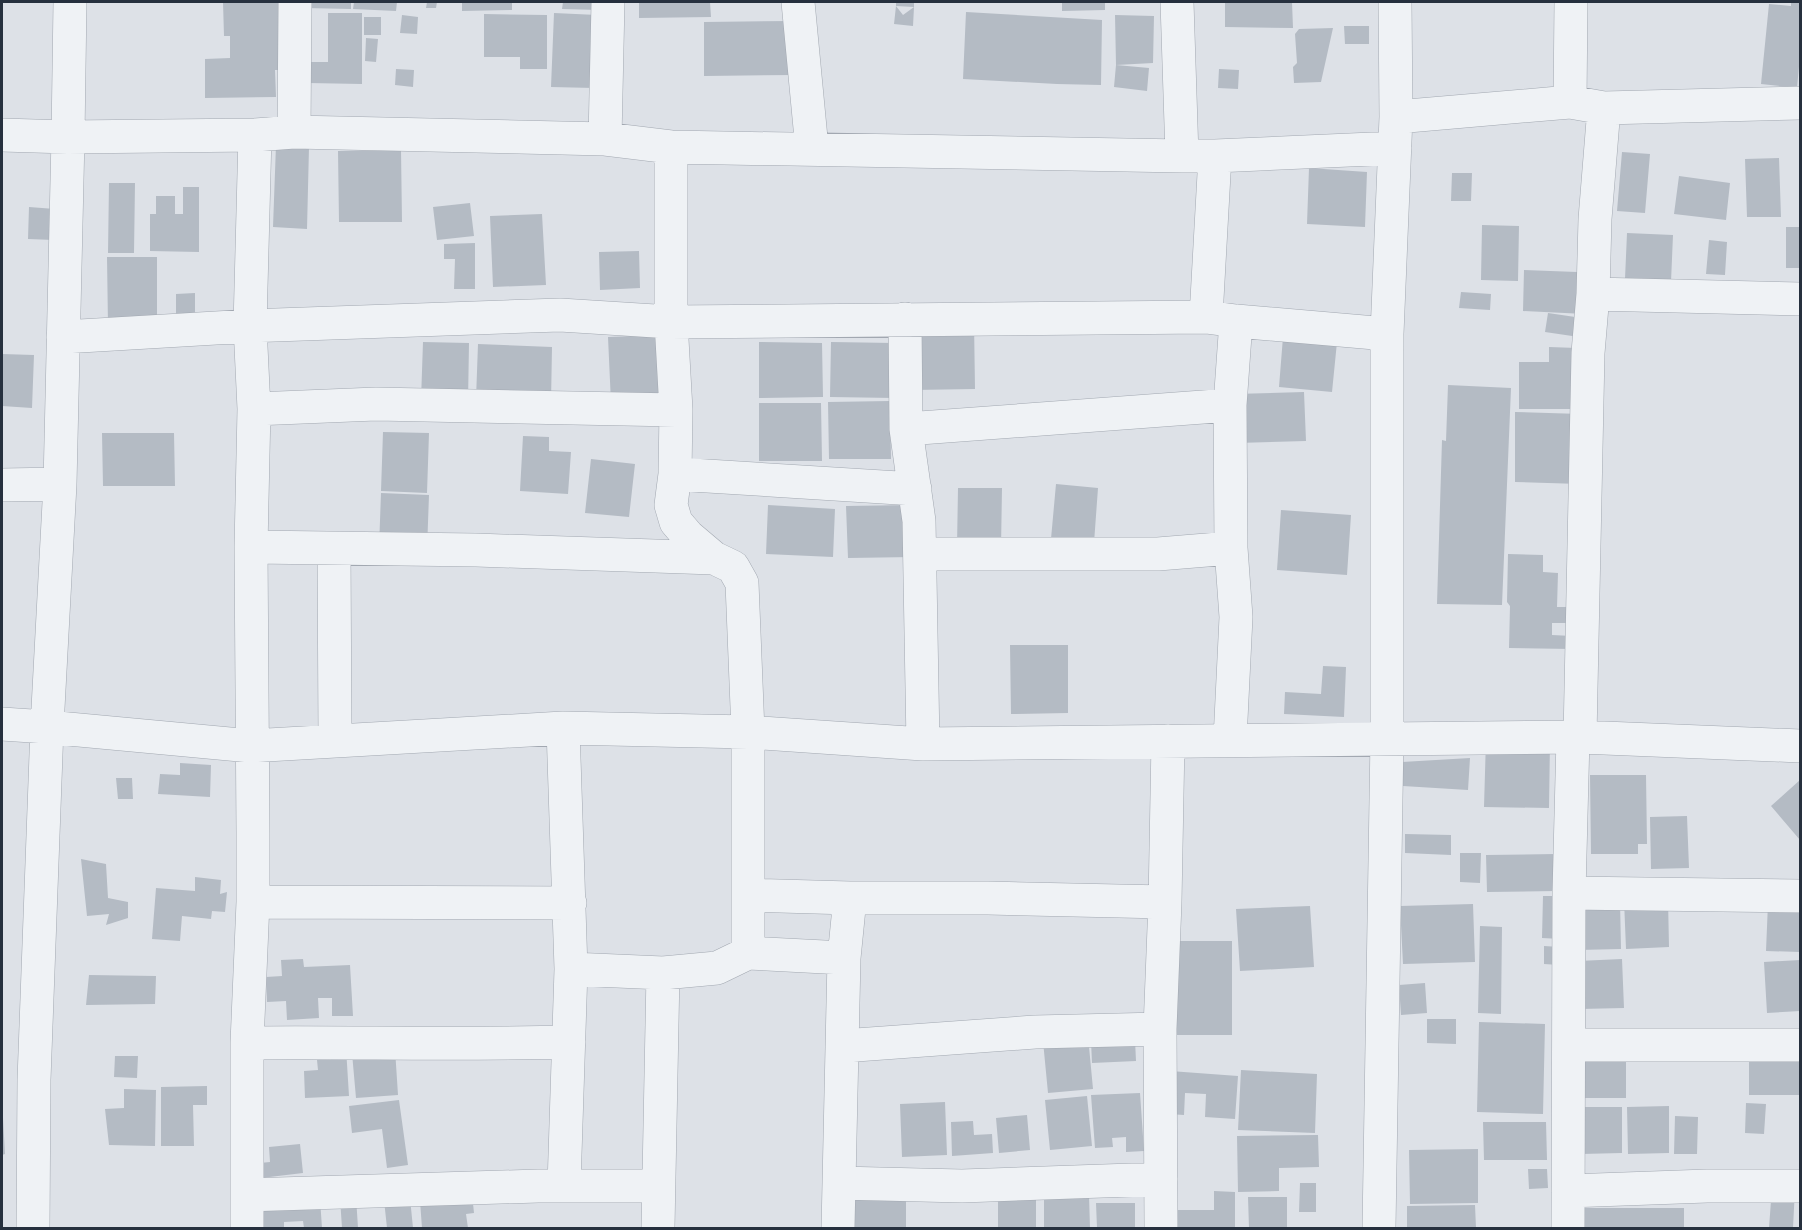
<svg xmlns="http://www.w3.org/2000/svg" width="1802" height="1230" viewBox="0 0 1802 1230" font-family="Ubuntu,sans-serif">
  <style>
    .building { fill: #b4bbc4 }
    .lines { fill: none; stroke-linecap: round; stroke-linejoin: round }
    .minor-casing { stroke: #a2a8b1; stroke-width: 34 }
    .minor { stroke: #eff2f5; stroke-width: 33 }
  </style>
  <rect width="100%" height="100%" fill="#dde1e7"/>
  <path class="building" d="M223,2H278V6H285L286,70H275L276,97L205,98V59L230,58V36H224Z
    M305,2H351V9L305,8Z
    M354,2H397L396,11L353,9Z
    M427,2H437L436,8H426Z
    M462,2H512V10L462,11Z
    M563,2H601L600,10L562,9Z
    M639,2H710L711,17L639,18Z
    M896,2H914V7L896,6Z
    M1062,2H1105V10L1062,11Z
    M1225,2H1292L1293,28L1225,27Z
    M1791,2H1800V56L1797,88L1761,84L1769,4L1791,6Z
    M896,6L903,15L914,7L913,26L894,24Z
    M966,12L1102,20L1101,85L1057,84L963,79Z
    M328,13H362V84L308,83L307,62H328Z
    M554,13L597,15L594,88L551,87Z
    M484,14L547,15V69H520V57H484Z
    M402,15L418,17L417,34L400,33Z
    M1115,15L1154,16L1153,63L1116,65Z
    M364,17H381V35H364Z
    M793,21L794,75L704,76V22Z
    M1344,26H1369V44H1345Z
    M1333,28L1321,82L1294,83L1293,67L1297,63L1295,34L1299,29Z
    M366,38L378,39L376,62L365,61Z
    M1116,65L1149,68L1147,91L1114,87Z
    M396,69L414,70L413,87L395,85Z
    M1219,69L1239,70L1238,89L1218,88Z
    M276,145L309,147L307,229L273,227Z
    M401,150L402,222H339L338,151Z
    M1622,152L1650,154L1645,213L1617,211Z
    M1779,158L1781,217H1747L1745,159Z
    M1309,168L1367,172L1365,227L1307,224Z
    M1452,173H1472L1471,201H1451Z
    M1679,176L1730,183L1726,220L1674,214Z
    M109,183H135L134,253H108Z
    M183,187H199V252L150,251V214H156V196H175V214H183Z
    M470,203L474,236L437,240L433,207Z
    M29,207L55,209L54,240L28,239Z
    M542,214L546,285L493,287L490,216Z
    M1482,225L1519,226L1518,281L1481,280Z
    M1786,227H1800V268H1786Z
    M1627,233L1673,235L1671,282L1625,279Z
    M1709,240L1727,242L1725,275L1706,274Z
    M475,243V289H454L455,259H444V244Z
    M639,251L640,288L600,290L599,252Z
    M107,257H157V325L108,326Z
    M1524,270L1577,272L1585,314L1523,311Z
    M1461,292L1491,294L1490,310L1459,308Z
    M195,293V322L176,321V294Z
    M1548,313L1582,318L1579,337L1545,332Z
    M974,322L975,389L913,390L911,323Z
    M660,335L664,401L611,403L608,337Z
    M1283,337L1337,342L1332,392L1279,387Z
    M423,342L469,343L468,402L421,400Z
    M759,342L822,343L823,397L759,398Z
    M831,342L894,343V398L830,397Z
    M478,344L552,347L551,402L476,399Z
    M1549,347L1577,348L1580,409H1519V362H1549Z
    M2,354L34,355L32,408L2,406Z
    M1448,385L1511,388L1502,605L1437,604L1442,440L1446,441Z
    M1304,392L1306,441L1236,443L1234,394Z
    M890,401L891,459H829L828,402Z
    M759,403H821L822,461H759Z
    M1515,412L1581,414L1580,484L1515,482Z
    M383,432L429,433L427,493L381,491Z
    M102,433H174L175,486H103Z
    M523,436L549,437V451L571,452L568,494L520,491Z
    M591,459L635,464L629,517L585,513Z
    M1056,484L1098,488L1094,543L1051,539Z
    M958,488H1002L1001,548L957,547Z
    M381,493L429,495L427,550L379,548Z
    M768,505L835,509L833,557L766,554Z
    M911,505L913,557L848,558L846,506Z
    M1281,510L1351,515L1347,575L1277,570Z
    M1508,554L1543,555V572L1558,573L1557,607H1570V623H1552V635L1572,636V649L1509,648L1510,606L1507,602Z
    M1010,645H1068V713L1011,714Z
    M1323,666L1346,667L1344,717L1284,714L1285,692L1321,694Z
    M1486,739L1550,741L1549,808L1484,807Z
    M1470,758L1468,790L1403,786L1402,762Z
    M180,763L211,765L210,797L158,794L160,774L180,775Z
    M1590,775H1646L1647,844H1638V854H1591Z
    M116,778H132L133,799H118Z
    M1800,780V840L1771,806Z
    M1687,816L1689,868L1651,869L1650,817Z
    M1405,834L1451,835V855L1405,853Z
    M1460,853H1481L1480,883L1460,882Z
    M1556,854V891L1487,892L1486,855Z
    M81,859L106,864L108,898L128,902V918L106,925L109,914L87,916Z
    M195,877L221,880L220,894L227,892L225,912L212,911L211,919L182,916L180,941L152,939L156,888L195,891Z
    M1543,896H1562L1561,939L1542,938Z
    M1668,899L1669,947L1626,949L1624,900Z
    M1620,901L1621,949L1578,950L1576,902Z
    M1768,903L1800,904V952L1766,951Z
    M1473,904L1475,962L1403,964L1400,906Z
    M1310,906L1314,967L1240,971L1236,909Z
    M1480,926L1502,927L1501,1014L1478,1013Z
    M1171,941H1232V1035H1172Z
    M1544,946L1560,947L1559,965L1544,964Z
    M303,959L304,967L350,965L353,1016H332V998H318L319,1018L287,1020L286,1001L267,1002L266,977L282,976L281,960Z
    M1622,959L1624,1008L1580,1009L1578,961Z
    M1800,960V1011L1767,1013L1764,962Z
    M89,975L156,976L155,1004L86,1005Z
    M1425,983L1427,1013L1401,1015L1399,985Z
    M1427,1019H1456V1044L1427,1043Z
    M1479,1022L1545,1024L1543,1114L1477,1112Z
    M1088,1036L1093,1089L1048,1093L1043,1041Z
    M1135,1040L1136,1061L1092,1063L1091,1041Z
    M1581,1047H1626V1098H1582Z
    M346,1048L349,1096L305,1098L304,1071L318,1070L317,1060H331L330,1049Z
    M395,1049L398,1095L356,1098L352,1053Z
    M1749,1052L1800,1053V1095H1749Z
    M115,1056H138L137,1078L114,1077Z
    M1241,1070L1317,1074L1315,1133L1238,1130Z
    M1170,1071L1238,1076L1235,1119L1205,1117L1206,1094L1185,1093L1184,1115L1168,1114Z
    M207,1086V1105H193L194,1146H161V1087Z
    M124,1089L156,1090L155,1146L109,1145L105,1109L124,1108Z
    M1140,1093L1144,1151L1126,1152V1137L1112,1138L1113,1147L1095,1148L1091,1095Z
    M1087,1096L1092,1146L1050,1150L1045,1100Z
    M399,1100L408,1165L387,1168L382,1129L352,1133L349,1106Z
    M945,1102L947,1155L902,1157L900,1104Z
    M1746,1103L1766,1104L1764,1134L1745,1133Z
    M1669,1106V1153L1628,1154L1627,1107Z
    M1581,1107H1622V1153L1581,1154Z
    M1027,1115L1030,1150L999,1153L996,1118Z
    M1675,1116L1698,1117L1697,1154H1674Z
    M2,1118H3L5,1154L2,1155Z
    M973,1121L974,1135L992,1134L993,1153L952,1156L951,1122Z
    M1483,1122H1546L1547,1160H1484Z
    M1318,1135L1319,1167L1279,1168V1191L1238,1192L1237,1136Z
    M300,1144L303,1173L261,1178L260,1163L270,1162L269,1147Z
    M1478,1149V1203L1410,1204L1409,1150Z
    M1528,1169H1547L1548,1188L1529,1189Z
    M1300,1183H1316V1212H1299Z
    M1772,1187L1795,1188L1793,1228H1769Z
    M1214,1191L1235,1192V1228H1172V1210H1214Z
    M472,1194L474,1213L466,1214L468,1228H422L420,1201Z
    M1089,1195L1090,1228H1044V1196Z
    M1036,1196V1228H998V1197Z
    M356,1197L358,1228H342L340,1198Z
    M1248,1197H1287V1228H1249Z
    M410,1198L413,1228H387L384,1200Z
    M320,1199L322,1228H304L303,1221L284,1222V1228H257L255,1204Z
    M854,1200L906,1201V1228H854Z
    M1096,1203H1135V1228H1097Z
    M1475,1205L1476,1228H1407V1206Z
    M1584,1208H1684V1228H1584Z"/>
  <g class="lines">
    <g class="minor-casing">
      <path id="minor" d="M798,2L812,149
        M1177,2L1182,156
        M1570,102L1571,2
        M1396,117L1570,102L1604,108L1800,103
        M294,132L295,2
        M2,135L68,137L255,135L294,132L605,139L671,147L1182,156H1215L1395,148
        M605,139L608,2
        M671,147V322L676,410L675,474L671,505L676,522L688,536L714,558L733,567L742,583L748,732V953L844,958
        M1593,294L1800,299
        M1206,317L1215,156
        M905,319L906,429L919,521L923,744
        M63,337L250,326L560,315L671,322L1206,317L1236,321L1387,334
        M254,409L376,404L676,410
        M906,429L1230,405
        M675,474L915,489
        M2,485L60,484
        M251,547L476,550L714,558
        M1231,548L1230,405L1236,321
        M334,549L335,740
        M920,554H1158L1231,548L1236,617L1230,740
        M2,724L47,727L251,746L563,728L748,732L923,744L1580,737L1800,746
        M563,728L571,969L564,1186
        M1580,737L1588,353L1593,294L1595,219L1604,108
        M1569,893L1800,896
        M749,895L850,898H988L1165,902
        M253,902L570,903
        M571,969L663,973L717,968L748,953
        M247,1043C355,1042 462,1045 569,1042
        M1569,1045H1800
        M842,1046L1035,1032L1160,1029
        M839,1183L962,1186L1161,1179
        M1568,1191L1707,1186H1800
        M247,1195L538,1186H658
        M33,1228L34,1080L47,727L60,484L68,137L70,2
        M247,1228V1043L253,902V833L251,547L254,409L250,326L255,135
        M658,1228L663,973
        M838,1228L844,958L850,898
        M1161,1228L1160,1029L1165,902L1168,741
        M1379,1228L1387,738V334L1396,117L1395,2
        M1568,1228L1569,893L1573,738"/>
    </g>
    <use href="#minor" class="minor"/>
  </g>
  <rect width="1802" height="1230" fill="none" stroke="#26303e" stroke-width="6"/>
</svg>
